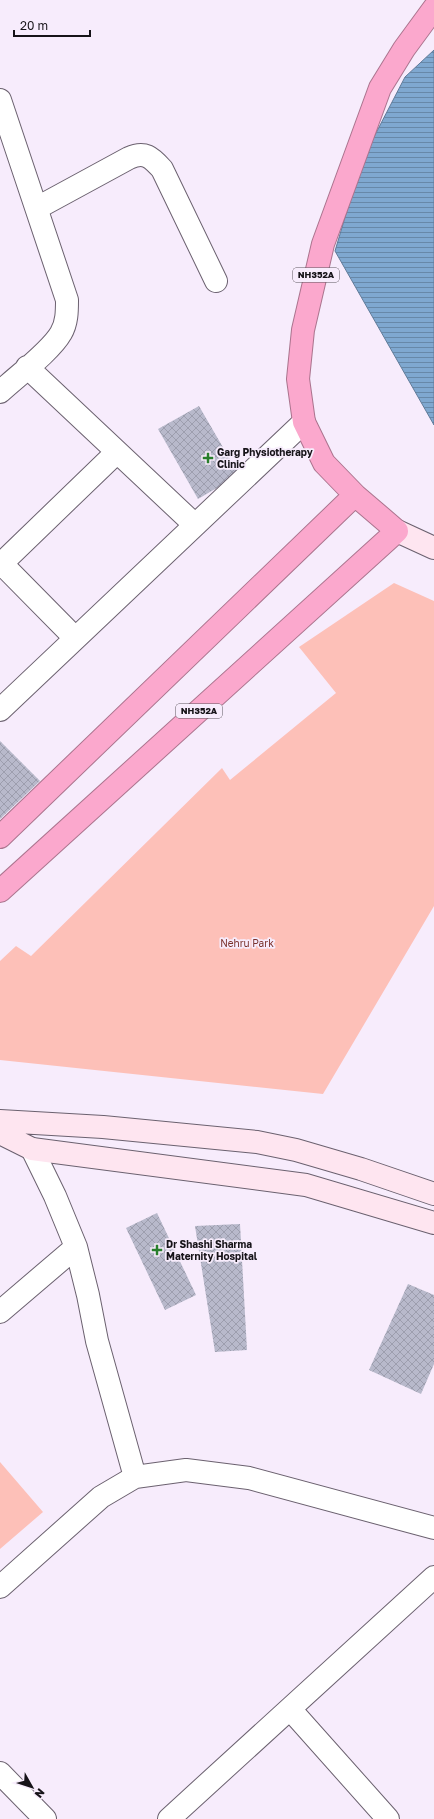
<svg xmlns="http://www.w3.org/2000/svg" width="434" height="1819" viewBox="0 0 434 1819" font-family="'Golos Text',sans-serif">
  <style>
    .green { fill: #fdc0b8 }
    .water { fill: url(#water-rules); stroke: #607b99 }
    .building { fill: url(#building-cross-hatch) }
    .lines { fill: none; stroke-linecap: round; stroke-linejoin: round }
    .street-casing { stroke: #6b616f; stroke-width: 24 }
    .secondary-casing { stroke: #6b616f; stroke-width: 24 }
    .highway-casing { stroke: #ab748e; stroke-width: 24 }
    .street { stroke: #fff; stroke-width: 22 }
    .secondary { stroke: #fee5f0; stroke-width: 22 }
    .highway { stroke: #fba8cd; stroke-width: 22 }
    .poi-dot { fill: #287e2c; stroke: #f7ecfc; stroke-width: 1.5 }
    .labels { text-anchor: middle; stroke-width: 3.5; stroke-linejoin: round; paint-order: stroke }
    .shield { fill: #f7ecfc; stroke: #5a545c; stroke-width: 1 }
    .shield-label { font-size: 9px; font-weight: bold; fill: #161318 }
    .poi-label { font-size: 10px; font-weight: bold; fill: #161318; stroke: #f7ecfc; text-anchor: start }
    .park-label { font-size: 10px; fill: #7b322d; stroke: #f7ecfc }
  </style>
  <defs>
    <pattern id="water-rules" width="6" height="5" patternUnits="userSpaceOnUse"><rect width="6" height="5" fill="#7fa8d0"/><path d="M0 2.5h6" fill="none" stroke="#6788a8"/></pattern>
    <pattern id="building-cross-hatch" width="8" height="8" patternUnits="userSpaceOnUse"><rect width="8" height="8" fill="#b8b9cb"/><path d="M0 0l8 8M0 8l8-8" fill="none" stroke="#9d9eae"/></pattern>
  </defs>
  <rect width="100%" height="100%" fill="#f7ecfc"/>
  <path class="green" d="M394,583L434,601V906L323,1094L0,1060V961L16,946L31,956L222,768L230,780L336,693L299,647Z
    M0,1462L43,1512L0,1549Z"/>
  <path class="water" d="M434,50V425L335,251L362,160L405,77Z"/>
  <path class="building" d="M199,406L239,475L198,499L158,429Z
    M0,741L40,781L0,819Z
    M157,1213L196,1295L165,1310L126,1228Z
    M240,1224L247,1350L215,1352L195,1226Z
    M408,1284L434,1295V1364L421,1394L369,1370Z"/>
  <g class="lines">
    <g class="street-casing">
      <path id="street" d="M0,100L67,300C67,311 67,323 61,333C51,351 16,377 0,392
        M37,208L129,158C145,151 151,157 162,169L216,281
        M27,367L195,525
        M0,562L75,638
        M2,563L117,452
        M0,710L304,422
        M32,1149L55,1196L76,1247L88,1295L97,1341L135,1477
        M0,1312L76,1247
        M0,1587L101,1497L135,1477L186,1470L249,1478L434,1528
        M290,1709L388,1819
        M0,1773L45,1819
        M169,1819L434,1577"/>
    </g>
    <g class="secondary-casing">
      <path id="secondary" d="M397,531L434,548
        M0,1121L103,1127L257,1142L296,1150L361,1169L434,1194
        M0,1133L32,1149L306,1185L434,1223"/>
    </g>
    <g class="highway-casing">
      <path id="highway" d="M0,837L355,495
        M0,891L397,531L355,495L324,463L304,422L298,379L303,330L323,244L380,88L404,49L434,8"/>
    </g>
    <use href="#street" class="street"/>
    <use href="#secondary" class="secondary"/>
    <use href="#highway" class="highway"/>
  </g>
  <g class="poi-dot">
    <path d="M206 452h4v4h4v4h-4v4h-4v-4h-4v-4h4z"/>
    <path d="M155 1244h4v4h4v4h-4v4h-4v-4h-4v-4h4z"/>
  </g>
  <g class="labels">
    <g class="shield">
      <rect x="293" y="268" width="46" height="14" rx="3"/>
      <rect x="176" y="704" width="46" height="14" rx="3"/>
    </g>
    <g class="shield-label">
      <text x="316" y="278">NH352A</text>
      <text x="199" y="714">NH352A</text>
    </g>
    <g class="poi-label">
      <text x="217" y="456">Garg Physiotherapy<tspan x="217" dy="12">Clinic</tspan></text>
      <text x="166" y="1248">Dr Shashi Sharma<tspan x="166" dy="12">Maternity Hospital</tspan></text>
    </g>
    <g class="park-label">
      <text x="247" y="947">Nehru Park</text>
    </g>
  </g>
  <g transform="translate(32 1787) rotate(129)" stroke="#f7ecfc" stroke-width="3" paint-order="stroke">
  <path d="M0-3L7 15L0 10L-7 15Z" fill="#161318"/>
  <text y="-6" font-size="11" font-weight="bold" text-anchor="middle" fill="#161318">N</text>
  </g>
  <path d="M14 30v6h76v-6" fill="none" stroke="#161318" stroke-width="2"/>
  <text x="20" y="30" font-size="12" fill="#161318" stroke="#f7ecfc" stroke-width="3" paint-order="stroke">20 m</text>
</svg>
